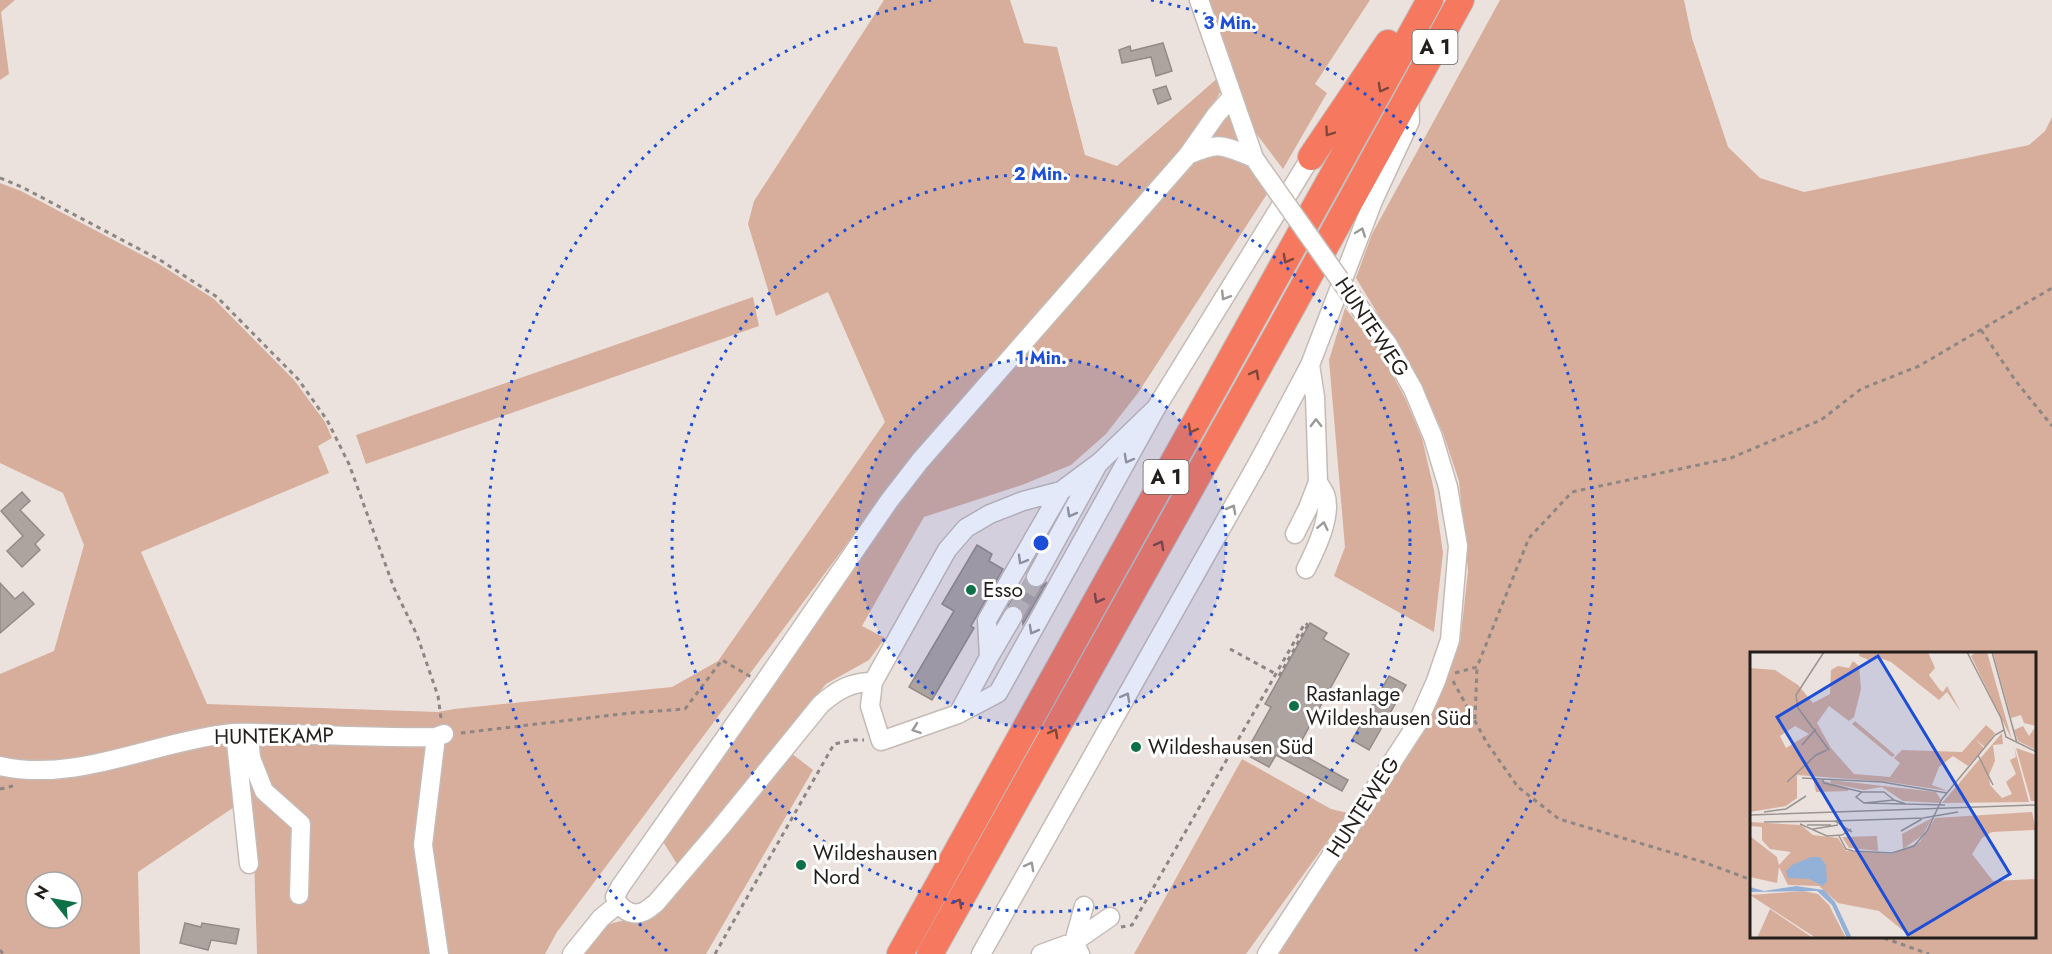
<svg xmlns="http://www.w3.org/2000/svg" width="2052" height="954" viewBox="0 0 2052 954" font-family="Jost,sans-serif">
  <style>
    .green { fill: #d7ae9c; fill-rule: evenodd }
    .building { fill: #ada39f; stroke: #948a86; stroke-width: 1.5 }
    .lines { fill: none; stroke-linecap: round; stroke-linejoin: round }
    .minor-tunnel { stroke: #c4bbb6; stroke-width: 18; stroke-dasharray: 18 9; stroke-linecap: butt }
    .minor-casing { stroke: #c5bbb6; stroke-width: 21 }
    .highway-casing { stroke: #c1c0bf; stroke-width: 28 }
    .path { stroke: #8d8682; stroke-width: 3; stroke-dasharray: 4.5 4.5; stroke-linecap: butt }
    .minor { stroke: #fff; stroke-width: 18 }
    .highway { stroke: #f6795f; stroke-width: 26 }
    .minor-bridge-casing { stroke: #c5bbb6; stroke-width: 21; stroke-linecap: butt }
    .minor-bridge { stroke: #fff; stroke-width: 18 }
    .oneway { stroke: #81473a }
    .oneway2 { stroke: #9c9a99 }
    .ring { fill: none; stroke: #1d4ed8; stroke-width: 3; stroke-dasharray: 3 6 }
    .poi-dot { fill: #0e7046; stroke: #fff; stroke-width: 2 }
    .labels { text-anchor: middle; stroke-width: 6; stroke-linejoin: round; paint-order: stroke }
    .shield { fill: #fff; stroke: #646260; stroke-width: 1.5 }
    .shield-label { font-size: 20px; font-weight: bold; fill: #221e1c }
    .street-label { font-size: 21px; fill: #221e1c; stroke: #fff }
    .poi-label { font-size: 21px; fill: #221e1c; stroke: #fff; text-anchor: start }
    .inset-road { fill: none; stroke: #9b9490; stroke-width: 1.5 }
    .view { fill: #1d4ed8; fill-opacity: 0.15; stroke: #1d4ed8; stroke-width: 3 }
    .inset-edge { fill: none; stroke: #221e1c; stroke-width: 3 }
    .centre { fill: #1d4ed8; stroke: #fff; stroke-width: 3 }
    .ring-label { font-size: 18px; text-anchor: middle; font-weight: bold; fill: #1d4ed8; stroke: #fff; stroke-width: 6; stroke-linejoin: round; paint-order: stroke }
  </style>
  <rect width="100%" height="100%" fill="#ece2dd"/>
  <path class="green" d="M0,0H15L1,12L9,74L0,80Z
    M884,0H1010L1024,43L1057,47L1085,155L1117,166L1220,76L1225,84L1199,128L914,454L557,932L545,954H257L252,795L138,872L140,954H0V674L54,651L84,545L63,493L0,463V183L21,191L159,264L214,299L294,380L325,422L332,438L318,446L329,473L141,552L207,704L438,712L454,709L672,687L718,661L885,422L828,292L776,316L748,224L754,201ZM36,882H72V918H36Z
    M1207,0H1370L1315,84L1327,93L1283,169L1246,120L1230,59Z
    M1500,0H1684L1692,38L1728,147L1760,178L1804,192L2029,145L2045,131L2052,117V954H1279L1424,729L1460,643L1468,571L1459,481L1443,433L1420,383L1356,278L1372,234ZM1752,654H2036V938H1752Z
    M1227,110L1240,147L1209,140Z
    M1210,153L1228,154L1253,167L1267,194L1138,393L1106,434L1071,465L1022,485L924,517L862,626L885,638L869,660L826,684L677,864L662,840L894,508L928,465L1185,167Z
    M753,297L759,326L366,464L356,435Z
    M1345,308L1380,351L1405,398L1422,438L1434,490L1443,553L1434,632L1334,576L1345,547L1329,360Z
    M791,753L813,770L706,954H579L585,946L609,924L646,915Z
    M1242,759L1331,809L1348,813L1246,954H1134Z"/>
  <path class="building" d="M1163,43L1172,71L1156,76L1151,57L1122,63L1119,50L1130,46L1131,51Z
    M1166,86L1171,99L1158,104L1153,90Z
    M22,492L30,501L20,510L44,535L35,544L40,550L22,567L7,551L23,536L1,511Z
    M977,545L992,554L989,561L1003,569L971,626L974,628L932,700L909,687L954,611L942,604Z
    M1025,580L1030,587L1036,588L1041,587L1047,582L1023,624L1022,610L1018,606H1008Z
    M0,583L15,599L23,592L34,604L0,633Z
    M1310,623L1327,633L1323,639L1349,654L1296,751L1348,780L1342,791L1276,755L1269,767L1245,754L1271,707L1265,704Z
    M1389,676L1406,685L1369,750L1352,740Z
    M185,923L201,927L202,923L239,929L236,944L211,940L208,950L180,943Z"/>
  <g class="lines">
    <path class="minor-tunnel" d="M1013,616L1036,577"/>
    <g class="minor-casing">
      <path id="minor" d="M1199,0L1254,158L1263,171
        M1188,155C1221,141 1221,145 1254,158
        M1061,491L1023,501L990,514L966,528L947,550L873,682L870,706L881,741L958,714L989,657L987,620L1061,491L1100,462L1156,408
        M1295,534L1308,508L1318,482L1315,397L1310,365
        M1306,569C1315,551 1333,515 1325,494C1323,490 1320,486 1318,482
        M1036,577L1097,466
        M989,657L1013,616
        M873,682C852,681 836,691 821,704L721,827L656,903C652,906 648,910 643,912C631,917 619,908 615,897L620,887L763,684L889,501L920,461L1188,155L1216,115L1232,97
        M958,714L998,693L1156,408L1311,157
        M235,733L249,864
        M249,733L251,758L264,791L301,824L299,895
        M436,737L423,845L439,954
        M0,766C76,783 151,743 225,734C244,731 265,734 285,734C335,735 386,738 436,737L444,734
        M572,954L601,918L618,904
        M981,954L1259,461L1310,365L1373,201L1410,121L1409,96
        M1041,954L1074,942L1110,917
        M1080,954L1074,942L1084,906
        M1267,954L1417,724L1436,681L1450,640L1458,546L1448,487L1433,437L1413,389L1387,343L1362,311"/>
    </g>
    <g class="highway-casing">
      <path id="highway" d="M1311,157L1388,43
        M900,954L1430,0
        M930,954L1281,327L1461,0"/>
    </g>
    <path class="path" d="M0,178L22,187L160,260L217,297L298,379L327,420L349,464L394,588L417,635L438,696L441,718
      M1981,330L2015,380L2052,426
      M1230,649L1276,674
      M1455,673L1477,667L1529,538L1572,492L1731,458L1821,420L1861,389L1919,366L2052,288
      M1279,676L1308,625
      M1453,681L1487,743L1518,787L1559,819L1703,862L1752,880
      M1475,719L1477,667
      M461,733L630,713L685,709L722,660L751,677
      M0,789L13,786
      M1121,927L1132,925L1305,623L1308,625
      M1884,938L1929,954
      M0,950L3,954
      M715,954L834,744L854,740H864"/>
    <use href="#minor" class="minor"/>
    <use href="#highway" class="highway"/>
    <g class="minor-bridge-casing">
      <path id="minor-bridge" d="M1263,171L1362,311"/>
    </g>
    <use href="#minor-bridge" class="minor-bridge"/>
  </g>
  <defs><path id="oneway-chevron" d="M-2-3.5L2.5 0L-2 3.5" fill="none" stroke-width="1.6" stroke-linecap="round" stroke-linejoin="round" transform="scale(1.5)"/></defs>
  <g class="oneway">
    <use href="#oneway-chevron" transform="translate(1382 88) rotate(119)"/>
    <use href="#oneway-chevron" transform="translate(1329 132) rotate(125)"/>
    <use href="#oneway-chevron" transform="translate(1287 259) rotate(119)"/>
    <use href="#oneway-chevron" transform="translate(1255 374) rotate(-61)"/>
    <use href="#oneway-chevron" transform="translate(1192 429) rotate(119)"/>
    <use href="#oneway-chevron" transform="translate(1160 545) rotate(-61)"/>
    <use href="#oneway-chevron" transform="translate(1098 599) rotate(119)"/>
    <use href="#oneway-chevron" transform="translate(1054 733) rotate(-61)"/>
    <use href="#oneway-chevron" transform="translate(958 903) rotate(-61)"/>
  </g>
  <g class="oneway2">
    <use href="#oneway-chevron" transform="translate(1361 232) rotate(-70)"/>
    <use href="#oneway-chevron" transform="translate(1225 296) rotate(122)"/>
    <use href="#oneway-chevron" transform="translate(1316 423) rotate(-91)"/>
    <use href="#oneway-chevron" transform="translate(1128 459) rotate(119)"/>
    <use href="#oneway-chevron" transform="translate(1232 509) rotate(-61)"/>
    <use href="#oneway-chevron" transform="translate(1071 513) rotate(119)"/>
    <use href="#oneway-chevron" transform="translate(1323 526) rotate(-78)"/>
    <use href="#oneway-chevron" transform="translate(1022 560) rotate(120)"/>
    <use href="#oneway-chevron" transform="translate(1033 630) rotate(119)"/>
    <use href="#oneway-chevron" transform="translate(1126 697) rotate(-61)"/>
    <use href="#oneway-chevron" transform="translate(916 729) rotate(161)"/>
    <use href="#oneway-chevron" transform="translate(1030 866) rotate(-61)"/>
  </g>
  <circle cx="1041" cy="543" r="185" fill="#1d4ed8" fill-opacity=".12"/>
  <g class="ring">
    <circle cx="1041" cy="543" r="185"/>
    <circle cx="1041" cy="543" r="369"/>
    <path d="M667 951A554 554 0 0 1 931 0M1151 0A554 554 0 0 1 1415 951"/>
  </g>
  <g class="poi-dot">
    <circle cx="971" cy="590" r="6"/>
    <circle cx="1294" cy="706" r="6"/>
    <circle cx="1136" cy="747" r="6"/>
    <circle cx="801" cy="865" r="6"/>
  </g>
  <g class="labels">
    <g class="shield">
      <rect x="1412.5" y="30" width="45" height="34" rx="4.5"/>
      <rect x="1143.5" y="460" width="45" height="34" rx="4.5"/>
    </g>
    <g class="shield-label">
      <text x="1435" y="54">A 1</text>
      <text x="1166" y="484">A 1</text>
    </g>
    <g class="street-label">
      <text transform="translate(1372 327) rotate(56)" y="7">HUNTEWEG</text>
      <text transform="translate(274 736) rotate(-1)" y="7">HUNTEKAMP</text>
      <text transform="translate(1363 807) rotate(-57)" y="7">HUNTEWEG</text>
    </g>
    <g class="poi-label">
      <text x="983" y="597">Esso</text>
      <text x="1306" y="701">Rastanlage<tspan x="1306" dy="24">Wildeshausen Süd</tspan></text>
      <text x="1148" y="754">Wildeshausen Süd</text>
      <text x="813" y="860">Wildeshausen<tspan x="813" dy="24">Nord</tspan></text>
    </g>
  </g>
  <g transform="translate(1750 652)">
    <rect width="286" height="286" fill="#ece2dd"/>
    <path d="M110,0H178L185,16L179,23L190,38L193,40L197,34L211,60L197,40L189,48L141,10L127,5L121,9L109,4ZM226,0H237L262,88L221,4ZM243,0H286V74L274,71L271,63L261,66ZM103,9L109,14L111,37L104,65L99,69L79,54L67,71L81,96L104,122L140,125L150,111L144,106L152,98L212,100L236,73L245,81L235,95L225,87L234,96L218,114L203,104L189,115L182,133L198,139L139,130L47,123V146L36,154L0,160V16L25,18L48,33L63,51L80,42L81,18L88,14L99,16ZM45,74L59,82L36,96L30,84ZM105,69L145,103L142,105L102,72ZM273,74L279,84L286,74V98L268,89L264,78ZM252,81L253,92L243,93L245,109L239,123L240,133L252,146L262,142L256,130L266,122L260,108L266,105L264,94L279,150L192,151ZM266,96L286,103V149H281ZM63,126L99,136L98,139L66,140ZM81,128L186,140L191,148L189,151L153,149L132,135L114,138L80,131ZM282,160L286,178L242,180L232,186L222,202L243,229L286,227V286H162L129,259L88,251L69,234L38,233L29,215L27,231L0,225V184L27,205L29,213L41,200L20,197L12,188V175L0,174V170L51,173L63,183L88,186L96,199L142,202L170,190L185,166ZM182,166L173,183L153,197L152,182ZM127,184L128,199L99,196L92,185ZM53,239L68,242L79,253L96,286H66L0,243ZM20,257L63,286H7Z" fill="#d7ae9c" fill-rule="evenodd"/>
    <path d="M61,205H70L76,213L77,229L73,234L59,227L38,226L36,219L42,213ZM46,234L74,238L85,250L102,286H97L82,253L67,239L0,240V235L14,239Z" fill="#93b0d6"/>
    <path class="inset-road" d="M74,0L46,43L48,56L79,98M217,0L251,66L256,85L287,100M242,0L267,91M52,93L66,77M228,103L243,133M52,126L72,127M37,130L66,103L77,98M112,140L106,145L114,151L144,148L156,152M144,148L134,140H112L74,131L72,127L132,130L197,141M114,151L195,153M14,160L36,157L56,144M0,163L287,153M85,169L173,166L208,160M14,170L85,169L102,180M50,172L77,184L92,183L101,177M57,173H81M63,177L88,173M151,179L172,167M89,184L96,197L103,199L142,201L164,194L177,179L192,147L245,83L254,78"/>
    <path class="view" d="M128,4L260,222L158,283L27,65Z"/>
    <rect width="286" height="286" class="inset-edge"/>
  </g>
  <circle cx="1041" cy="543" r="9" class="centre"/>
  <g class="ring-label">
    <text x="1230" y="29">3 Min.</text>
    <text x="1041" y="180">2 Min.</text>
    <text x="1041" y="364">1 Min.</text>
  </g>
  <g transform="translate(54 900) rotate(301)"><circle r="28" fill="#ffffff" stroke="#a7a5a4" stroke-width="1.5"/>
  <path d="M0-4.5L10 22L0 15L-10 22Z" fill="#0e7046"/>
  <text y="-9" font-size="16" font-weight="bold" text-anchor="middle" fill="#221e1c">N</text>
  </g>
</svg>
